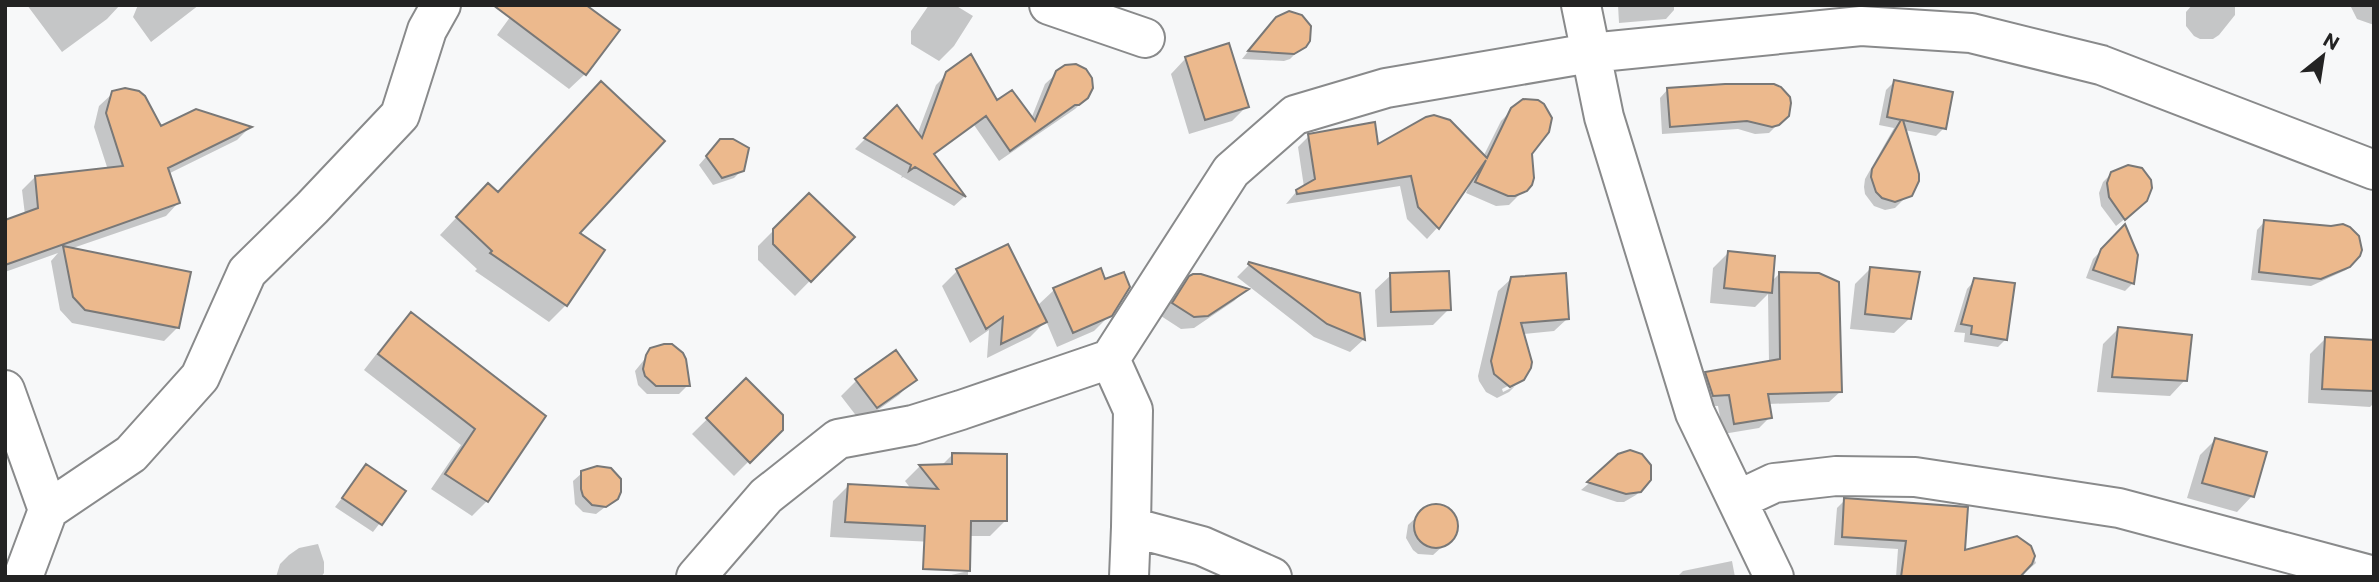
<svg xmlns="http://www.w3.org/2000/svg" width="2379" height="582" viewBox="0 0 2379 582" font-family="Commissioner,sans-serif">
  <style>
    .shadow { fill: #0003 }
    .building { fill: #ecb98d; stroke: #797877; stroke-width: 2 }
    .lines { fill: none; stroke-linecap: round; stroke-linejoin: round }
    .street-casing { stroke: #898a8b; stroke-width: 42 }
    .street { stroke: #fff; stroke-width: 38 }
  </style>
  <rect width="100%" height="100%" fill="#f7f8f9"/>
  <path class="shadow" d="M27,5H120L107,19L62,52Z
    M138,5H199L151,42L133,17Z
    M519,5L585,74L569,89L497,35Z
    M929,5H955L973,16L954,46L939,61L911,44V31Z
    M1618,5H1674V10L1666,19L1619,23Z
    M2192,5H2235V15L2219,35L2213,39H2200L2194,36L2186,26V12Z
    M2350,5H2374V25L2357,19Z
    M1268,27L1299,50L1290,59L1284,61L1242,59Z
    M1186,58L1247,106L1232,121L1189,134L1171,74Z
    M1057,73L1087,97L1075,109L999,161L974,125L933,155L964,197L954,206L903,177L901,178L902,176L855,149L897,107L917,135L936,85L947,74L997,103L1031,119L1045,84Z
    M1894,82L1944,128L1936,136L1904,130L1915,188L1895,208L1885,210L1874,206L1865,194L1864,187L1865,179L1894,128L1879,125L1886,90Z
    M1668,89L1787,115L1769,133L1755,134L1738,129L1662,134L1660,98Z
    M113,93L160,128H249L237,140L168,174L178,203L166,216L70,249L178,327L164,341L72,323L60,310L51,261L58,253L5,272V223L25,215L22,190L35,177L108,170L94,127L99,106Z
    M1518,104L1531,153L1530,184L1509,205L1496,206L1466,193L1470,184L1468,183L1437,228L1427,239L1407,219L1400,186L1286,204L1297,191L1304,187L1298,147L1309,136L1377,147L1483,157L1501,121Z
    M712,150L742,170L734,178L713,185L699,165Z
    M2112,173L2137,209L2116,226L2101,206L2099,193L2103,182Z
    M809,195L853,237L795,296L758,260V246Z
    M471,202L577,234L566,305L549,322L475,271L477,269L440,235Z
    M2265,221L2355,261L2346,270L2311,286L2251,280L2257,230Z
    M2124,227L2133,283L2125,291L2086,278L2093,259Z
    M1728,253L1771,282L1779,274L1841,391L1829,402L1768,404L1770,417L1759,428L1723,434L1718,406H1701L1695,385L1706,374L1769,363L1768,294L1755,307L1710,303L1713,268Z
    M1250,264L1358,295L1363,340L1350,352L1314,337L1237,277Z
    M1871,268L1910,318L1894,333L1850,329L1855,284Z
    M957,271L1037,306L1054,290L1110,315L1094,331L1057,347L1046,321L1030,337L987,358L989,330L970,343L942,286Z
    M1391,275L1449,309L1433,325L1377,327L1375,290Z
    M1190,278L1246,290L1234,301L1194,328L1181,329L1161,316L1177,291Z
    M1512,278L1567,319L1554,331L1523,334L1527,374L1518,383V381L1502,389L1503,392L1515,386L1509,392L1497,398L1486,392L1479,381L1478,376L1498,291Z
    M1975,280L2006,339L1998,347L1964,342L1965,333L1954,332L1967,289Z
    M411,314L544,417L487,501L472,516L431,489L461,445L364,370L396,329Z
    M2118,329L2185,380L2170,396L2097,392L2103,344Z
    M2326,338L2374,341V403L2370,407L2308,403L2310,354Z
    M652,350L688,385L679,394H647L638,385L635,371Z
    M914,379L899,395L861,422L841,396L856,381Z
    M746,381L781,429L734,476L692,434Z
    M2215,440L2252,496L2237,512L2187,498L2200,455Z
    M1625,453L1645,486L1636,495L1624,502H1617L1581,490Z
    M952,455L1006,520L990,536H962L954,543L830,537L833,501L848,486L911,489L905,481L920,466H941Z
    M367,466L404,492L373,532L335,507Z
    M582,473L617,498L596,514L583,512L575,504L573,481Z
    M1845,500L1963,552L2029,547L2036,563L2020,577H1896L1898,549L1834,545L1837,508Z
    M1433,505L1446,508L1453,513L1457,523L1453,537L1433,555L1418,554L1413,550L1406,538L1408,525L1427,507Z
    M318,544L324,562V573L321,577H276L280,564L289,555L299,548Z
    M1732,561L1735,577H1677L1683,571Z
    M968,571V577H943Z"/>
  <path class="building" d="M493,5H586L620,30L586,75Z
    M1289,11L1302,15L1311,26L1310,41L1306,47L1294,54L1248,51L1276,17Z
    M1229,43L1249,107L1205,120L1185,57Z
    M971,54L997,100L1012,90L1035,121L1056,71L1065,65L1076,64L1086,69L1092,78L1093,88L1088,98L1079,105H1075L1010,151L986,116L934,154L966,197L915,167L909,171L911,165L864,138L897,105L922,138L946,72Z
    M1894,80L1953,92L1946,129L1903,120L1919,174V181L1912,196L1895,202L1882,198L1876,192L1871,177L1872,169L1901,120L1887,117Z
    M601,81L665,141L580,233L605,250L567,306L490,253L492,251L456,217L488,183L498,192Z
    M1725,84H1774L1781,87L1790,97L1791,103L1789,116L1779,125L1772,127L1747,121L1670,127L1667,88Z
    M125,88L139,91L145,96L161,126L196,109L252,127L168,168L180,203L5,265V220L38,208L35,176L123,166L106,113L112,91Z
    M1523,99L1538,100L1544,104L1552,118L1549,132L1532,154L1534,178L1532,185L1527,191L1515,196H1508L1475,182L1486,160L1439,229L1418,207L1411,176L1297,194L1296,190L1315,179L1308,134L1375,122L1378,144L1426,117L1434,115L1450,120L1487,158L1511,108Z
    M720,139H733L749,148L744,171L722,178L706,156Z
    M2128,165L2142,168L2151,180L2152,188L2147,201L2125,220L2109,197L2107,183L2111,172Z
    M809,193L855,237L811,282L773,244V229Z
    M2264,220L2331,226L2343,224L2350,227L2359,236L2362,250L2360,256L2350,267L2321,279L2259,272Z
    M2125,224L2138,255L2134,284L2093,270L2101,249Z
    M1008,244L1047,322L1001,344L1003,317L986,329L956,269Z
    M63,246L191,272L179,328L85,310L73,297Z
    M1728,251L1775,256L1772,293L1724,288Z
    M1249,262L1360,293L1365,340L1327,324L1248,264Z
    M1870,267L1920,272L1911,319L1865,314Z
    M1101,268L1105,279L1124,272L1130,287L1112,316L1073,333L1053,288Z
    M1449,271L1451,310L1391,312L1390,273Z
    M1779,272L1819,273L1839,282L1842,392L1768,394L1772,418L1734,424L1729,395L1713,396L1705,372L1780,359Z
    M1566,273L1569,319L1521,323L1532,362L1531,368L1524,380L1510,387L1494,374L1491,361L1511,277Z
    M1193,274H1201L1249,289L1208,316L1194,317L1172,303L1189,276Z
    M1974,278L2015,283L2007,340L1971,334L1972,326L1961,324Z
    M411,312L546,416L488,502L445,474L475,429L378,354Z
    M2118,327L2192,335L2187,381L2112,377Z
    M2325,337L2374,340V391L2322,389Z
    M664,344H672L683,353L686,359L690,386H656L645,376L643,369L646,355L650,348Z
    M896,350L917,380L877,408L855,379Z
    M746,378L783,415V430L750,463L706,418Z
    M2215,438L2267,452L2254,497L2202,483Z
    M1630,450L1642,454L1651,465V480L1641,492L1626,494L1587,482L1618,454Z
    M952,453L1007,454V521H971L970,571L923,569L925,526L845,522L848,484L938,489L919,465L952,464Z
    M366,464L406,491L382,525L342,498Z
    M597,466L611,468L621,479V492L618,499L606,507L592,505L583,496L581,489V471Z
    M1844,498L1968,507L1965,550L2017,536L2031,546L2035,556L2032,564L2020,577H1901L1906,541L1842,537Z
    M1414 526a22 22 0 1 1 44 0a22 22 0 1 1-44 0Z"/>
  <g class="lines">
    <g class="street-casing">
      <path id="street" d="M1049,5L1145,38
        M1581,5L1604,117L1695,413L1774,577
        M1110,359L1133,410L1131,527L1202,546L1272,577
        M5,390L48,510
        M1738,500L1774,483L1836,476L1915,477L2119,508L2374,576
        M23,577L48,510L131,454L200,377L247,272L312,208L400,115L427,30L441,5
        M696,577L766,496L838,439L913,425L961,410L1110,359L1231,171L1295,115L1386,88L1590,53L1861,26L1971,33L2101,65L2374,170
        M1129,577L1131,527"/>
    </g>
    <use href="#street" class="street"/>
  </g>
  <rect width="2379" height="582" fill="none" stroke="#232323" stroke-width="14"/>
  <g transform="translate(2323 56) rotate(30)" stroke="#f7f8f9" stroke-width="5" paint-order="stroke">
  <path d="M0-5L12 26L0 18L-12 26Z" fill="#232323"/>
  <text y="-10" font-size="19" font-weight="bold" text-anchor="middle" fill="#232323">N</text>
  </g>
</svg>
